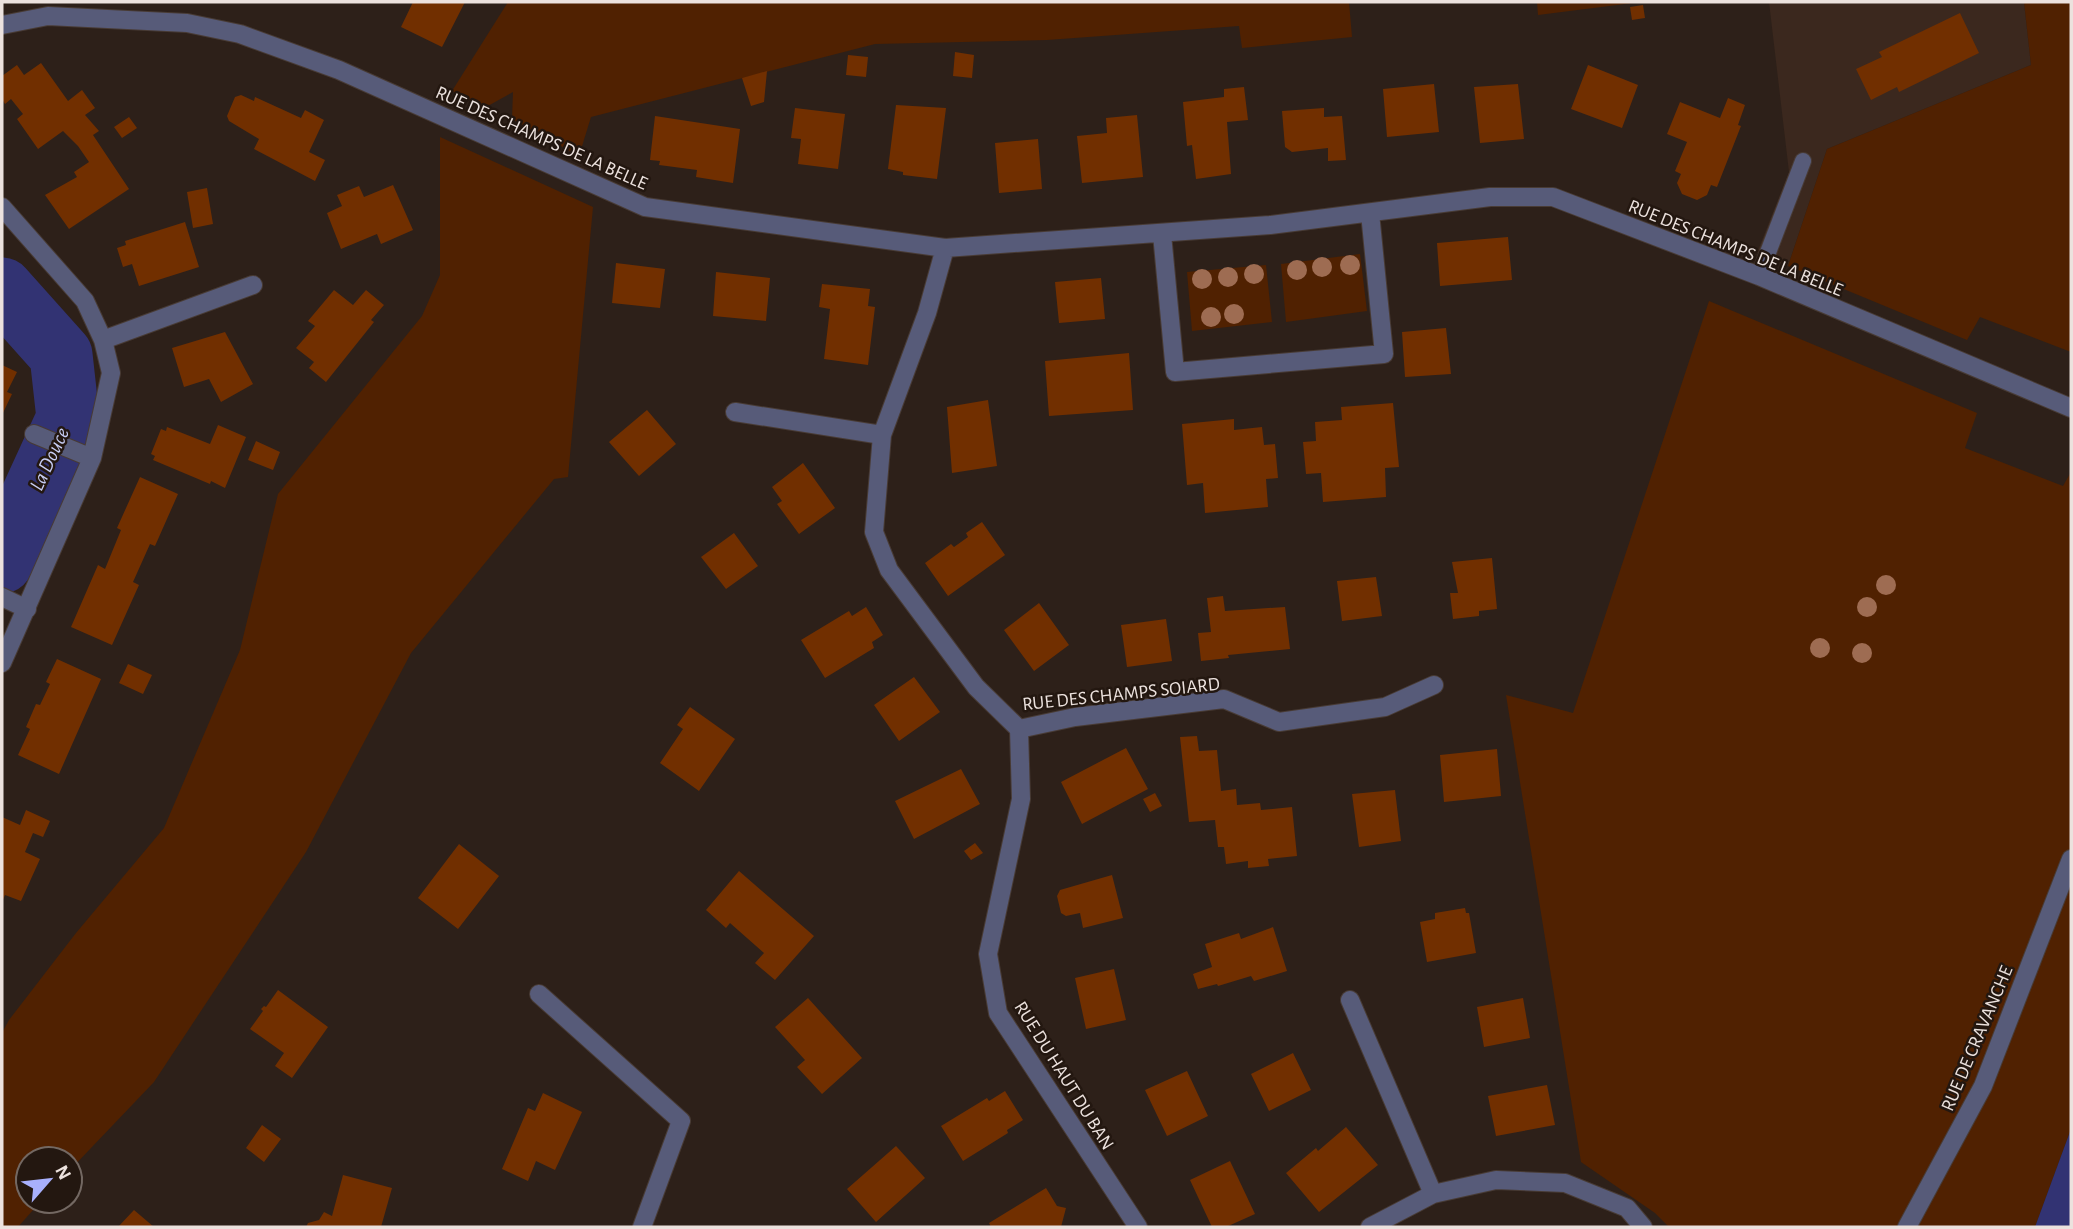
<svg xmlns="http://www.w3.org/2000/svg" width="2073" height="1229" viewBox="0 0 2073 1229" font-family="'Alegreya Sans',sans-serif">
  <style>
    .built { fill: #3b281e }
    .green { fill: #502101 }
    .water { fill: #323373 }
    .lines { fill: none; stroke-linecap: round; stroke-linejoin: round }
    .river { stroke: #323373; stroke-width: 63 }
    .building { fill: #712f00 }
    .lane-casing { stroke: #483b35; stroke-width: 18 }
    .street-casing { stroke: #483b35; stroke-width: 20 }
    .lane { stroke: #575b79; stroke-width: 16 }
    .street { stroke: #575b79; stroke-width: 18 }
    .tree { fill: #9e6c52 }
    .labels { text-anchor: middle; stroke-width: 5; stroke-linejoin: round; paint-order: stroke }
    .street-label { font-size: 19px; fill: #ece2de; stroke: #231710 }
    .water-label { font-size: 21px; font-style: italic; fill: #c7cdf4; stroke: #231710 }
  </style>
  <rect width="100%" height="100%" fill="#2d2019"/>
  <path class="built" d="M1769,2H2024L2031,65L1827,149L1788,266L1757,253L1789,172Z"/>
  <path class="green" d="M508,2H1349L1352,37L1242,48L1239,26L1047,40L875,44L591,117L579,156L512,119L513,92L486,107L452,91Z
    M1537,2H1641L1538,15Z
    M2024,2H2071V352L1980,317L1967,340L1788,266L1827,149L2031,65Z
    M440,137L593,207L568,477L554,479L411,653L306,852L154,1082L70,1170V1159H28V1201H41L18,1227H2V1033L9,1020L76,933L164,828L240,650L278,494L422,316L440,275Z
    M1360,254L1367,311L1286,322L1281,264Z
    M1266,265L1272,322L1192,331L1187,272Z
    M1709,301L1977,413L1965,448L2063,486L2071,472V1129L2035,1227H1669L1655,1213L1581,1162L1506,695L1573,713Z"/>
  <path class="water" d="M2071,1129V1227H2035Z"/>
  <g class="lines">
    <path class="river" d="M2,289L61,355L68,418L2,562"/>
  </g>
  <path class="building" d="M413,2H465L442,47L401,27Z
    M1643,5L1645,18L1632,20L1630,7Z
    M1960,13L1979,53L1899,92L1897,87L1871,100L1856,69L1882,57L1879,52Z
    M955,52L974,55L972,78L953,76Z
    M848,55L868,57L866,77L846,75Z
    M41,63L68,101L82,90L95,108L85,115L99,131L93,135L129,189L69,229L45,195L77,177L74,172L89,162L78,146L63,131L38,149L17,119L23,114L11,99L5,104L2,99V76L17,65L24,75Z
    M1588,65L1638,85L1622,128L1571,109Z
    M767,71L764,102L751,106L742,78Z
    M1434,84L1439,132L1387,137L1383,89Z
    M1518,84L1524,139L1480,143L1474,87Z
    M1244,87L1248,120L1227,122L1231,174L1196,179L1192,145L1187,146L1183,102L1224,97V89Z
    M241,95L254,101L255,97L301,118L305,110L324,120L309,152L325,160L315,181L254,149L259,139L229,121L227,116L235,97Z
    M1728,98L1745,105L1738,125L1741,126L1717,187L1711,185L1707,195L1697,200L1682,194L1677,183L1681,174L1675,171L1687,142L1667,134L1680,102L1720,118Z
    M896,105L946,108L937,179L903,175V172L888,169Z
    M795,108L845,114L838,169L798,164L801,139L791,138Z
    M1324,108V117L1342,116L1346,160L1328,161V148L1292,152L1285,147L1282,111Z
    M1137,115L1143,177L1082,183L1077,136L1107,133L1106,118Z
    M655,116L740,129L733,183L696,177L697,170L659,165L660,161L650,160Z
    M129,117L137,128L122,138L114,127Z
    M1038,139L1042,189L999,193L995,143Z
    M393,185L413,230L381,244L377,234L341,249L327,213L342,206L337,195L359,186L364,197Z
    M207,188L213,224L193,228L187,192Z
    M185,222L199,267L139,286L132,264L123,267L117,248L126,245L125,241Z
    M1508,237L1512,280L1440,286L1437,243Z
    M616,263L665,269L660,308L612,303Z
    M716,272L770,278L766,321L713,316Z
    M1101,278L1105,319L1059,323L1055,282Z
    M822,284L870,289L868,306L875,307L868,365L824,359L830,309L819,307Z
    M334,290L353,305L366,290L384,305L371,320L374,322L326,382L309,368L314,362L296,348L315,326L308,321Z
    M1446,328L1451,374L1405,377L1402,332Z
    M225,332L253,384L221,402L209,379L184,387L172,348Z
    M1129,353L1133,410L1049,416L1045,361Z
    M2,365L17,372L7,392L12,394L2,415Z
    M988,400L997,466L952,473L947,407Z
    M1393,403L1399,467L1385,468L1386,497L1323,502L1321,473L1306,474L1303,442L1316,441L1315,422L1342,420L1341,407Z
    M647,410L676,444L639,476L609,442Z
    M1234,419V430L1262,427L1264,445L1275,444L1278,478L1266,479L1268,507L1205,513L1203,483L1187,485L1182,424Z
    M218,425L246,437L225,488L211,481L210,484L153,460L155,456L151,454L161,429L166,431L167,427L210,444Z
    M256,441L280,452L273,470L248,460Z
    M803,463L835,508L799,534L777,504L782,501L772,487Z
    M140,477L178,494L155,546L150,544L133,582L139,585L112,645L71,627L98,565L105,569L121,530L117,528Z
    M982,522L1005,555L948,596L925,563L951,544L954,547L968,537L966,533Z
    M734,533L758,566L726,589L701,557Z
    M1492,558L1497,609L1479,611V616L1453,619L1450,593H1458L1452,562Z
    M1376,577L1382,616L1342,621L1337,581Z
    M1223,596L1225,611L1285,607L1290,649L1228,655L1229,658L1201,661L1198,633L1211,632L1207,598Z
    M1039,603L1069,645L1034,671L1004,630Z
    M866,607L883,635L872,642L874,648L825,678L801,640L849,611L852,616Z
    M1166,619L1172,661L1127,667L1121,625Z
    M57,659L101,679L59,774L18,755L30,729L26,727L36,704L40,705L50,684L46,682Z
    M128,664L152,675L143,694L119,683Z
    M914,677L940,712L899,741L874,705Z
    M690,707L735,739L699,791L660,763L683,729L677,725Z
    M1197,736L1199,751L1217,750L1221,791L1236,789L1237,805L1260,803L1261,810L1292,807L1297,856L1268,859L1269,866L1248,868V861L1226,864L1224,847H1218L1215,820L1189,822L1180,737Z
    M1126,748L1148,789L1082,824L1061,782Z
    M1497,749L1501,796L1444,802L1440,755Z
    M961,769L980,804L914,839L895,801Z
    M1395,790L1401,841L1359,847L1352,794Z
    M1155,793L1162,806L1150,812L1143,799Z
    M26,810L50,821L43,837L33,833L25,852L40,859L21,901L5,895L2,902V817L20,825Z
    M975,843L983,853L971,860L964,851Z
    M459,844L499,876L458,929L418,898Z
    M739,871L814,936L775,980L755,963L764,953L730,923L726,928L706,910Z
    M1112,875L1123,918L1083,928L1080,913L1066,916L1061,913L1057,896L1060,890Z
    M1465,908L1466,913H1469L1476,953L1427,962L1420,922L1435,919V913Z
    M1273,927L1287,971L1254,981L1251,976L1218,986L1217,984L1198,989L1193,974L1212,967L1205,944L1239,933L1241,939Z
    M1114,969L1126,1020L1086,1029L1075,978Z
    M278,990L328,1027L292,1078L275,1066L284,1053L250,1029L263,1011L261,1009L264,1006L266,1007Z
    M808,998L862,1058L822,1094L797,1067L805,1060L775,1027Z
    M1523,998L1530,1038L1484,1047L1477,1007Z
    M1293,1053L1311,1090L1269,1111L1251,1074Z
    M1187,1071L1208,1116L1167,1136L1145,1090Z
    M1547,1085L1555,1125L1496,1136L1488,1096Z
    M1005,1091L1023,1120L1007,1130L1008,1133L963,1161L941,1126L987,1098L989,1101Z
    M543,1093L582,1112L555,1170L536,1161L528,1181L502,1169L528,1108L535,1111Z
    M262,1125L281,1139L264,1162L246,1148Z
    M1346,1127L1378,1165L1319,1212L1286,1173L1316,1148L1318,1151Z
    M896,1146L925,1178L876,1222L847,1189Z
    M1230,1161L1255,1214L1226,1227H1212L1190,1180Z
    M343,1175L392,1188L381,1227H306L308,1223L319,1220L324,1212L332,1216Z
    M1046,1188L1057,1206L1066,1208L1061,1227H991L989,1223Z
    M134,1210L154,1227H118Z"/>
  <g class="lines">
    <g class="lane-casing">
      <path id="lane" d="M1759,276L1803,161"/>
    </g>
    <g class="street-casing">
      <path id="street" d="M2,25L48,16L187,23L240,34L339,70L645,207L945,248L1270,225L1490,197H1553L1759,276L2071,408
        M2,207L85,301L103,340L111,373L92,458L2,663
        M1162,234L1175,372L1384,354L1370,213
        M945,248L927,313L882,435L874,532L889,570L976,687L1019,729L1075,717L1224,699L1279,722L1385,707L1434,685
        M103,340L253,285
        M735,412L882,435
        M34,434L92,458
        M2,597L27,609
        M1019,729L1021,799L988,954L998,1013L1138,1227
        M539,994L681,1121L642,1227
        M1350,1000L1433,1194
        M1370,1227L1433,1194L1496,1180L1565,1183L1627,1208L1643,1227
        M1907,1227L1983,1086L2071,859"/>
    </g>
    <use href="#lane" class="lane"/>
    <use href="#street" class="street"/>
  </g>
  <g class="tree">
    <circle cx="1350" cy="265" r="10"/>
    <circle cx="1322" cy="267" r="10"/>
    <circle cx="1297" cy="270" r="10"/>
    <circle cx="1254" cy="274" r="10"/>
    <circle cx="1228" cy="277" r="10"/>
    <circle cx="1202" cy="279" r="10"/>
    <circle cx="1234" cy="314" r="10"/>
    <circle cx="1211" cy="317" r="10"/>
    <circle cx="1886" cy="585" r="10"/>
    <circle cx="1867" cy="607" r="10"/>
    <circle cx="1820" cy="648" r="10"/>
    <circle cx="1862" cy="653" r="10"/>
  </g>
  <g class="labels">
    <g class="street-label">
      <text transform="translate(542 137) rotate(24)" y="7">RUE DES CHAMPS DE LA BELLE</text>
      <text transform="translate(1736 247) rotate(22)" y="7">RUE DES CHAMPS DE LA BELLE</text>
      <text transform="translate(1121 693) rotate(-6)" y="7">RUE DES CHAMPS SOIARD</text>
      <text transform="translate(1976 1038) rotate(-67)" y="7">RUE DE CRAVANCHE</text>
      <text transform="translate(1065 1075) rotate(58)" y="7">RUE DU HAUT DU BAN</text>
    </g>
    <g class="water-label">
      <text transform="translate(49 459) rotate(-65)" y="7">La Douce</text>
    </g>
  </g>
  <rect width="2073" height="1229" fill="none" stroke="#ece2de" stroke-width="7"/>
  <g transform="translate(49 1180) rotate(62)"><circle r="33" fill="#231710" stroke="#736862" stroke-width="2"/>
  <path d="M0-5L12 26L0 18L-12 26Z" fill="#a8b0fc"/>
  <text y="-10" font-size="19" font-weight="bold" text-anchor="middle" fill="#ece2de">N</text>
  </g>
</svg>
